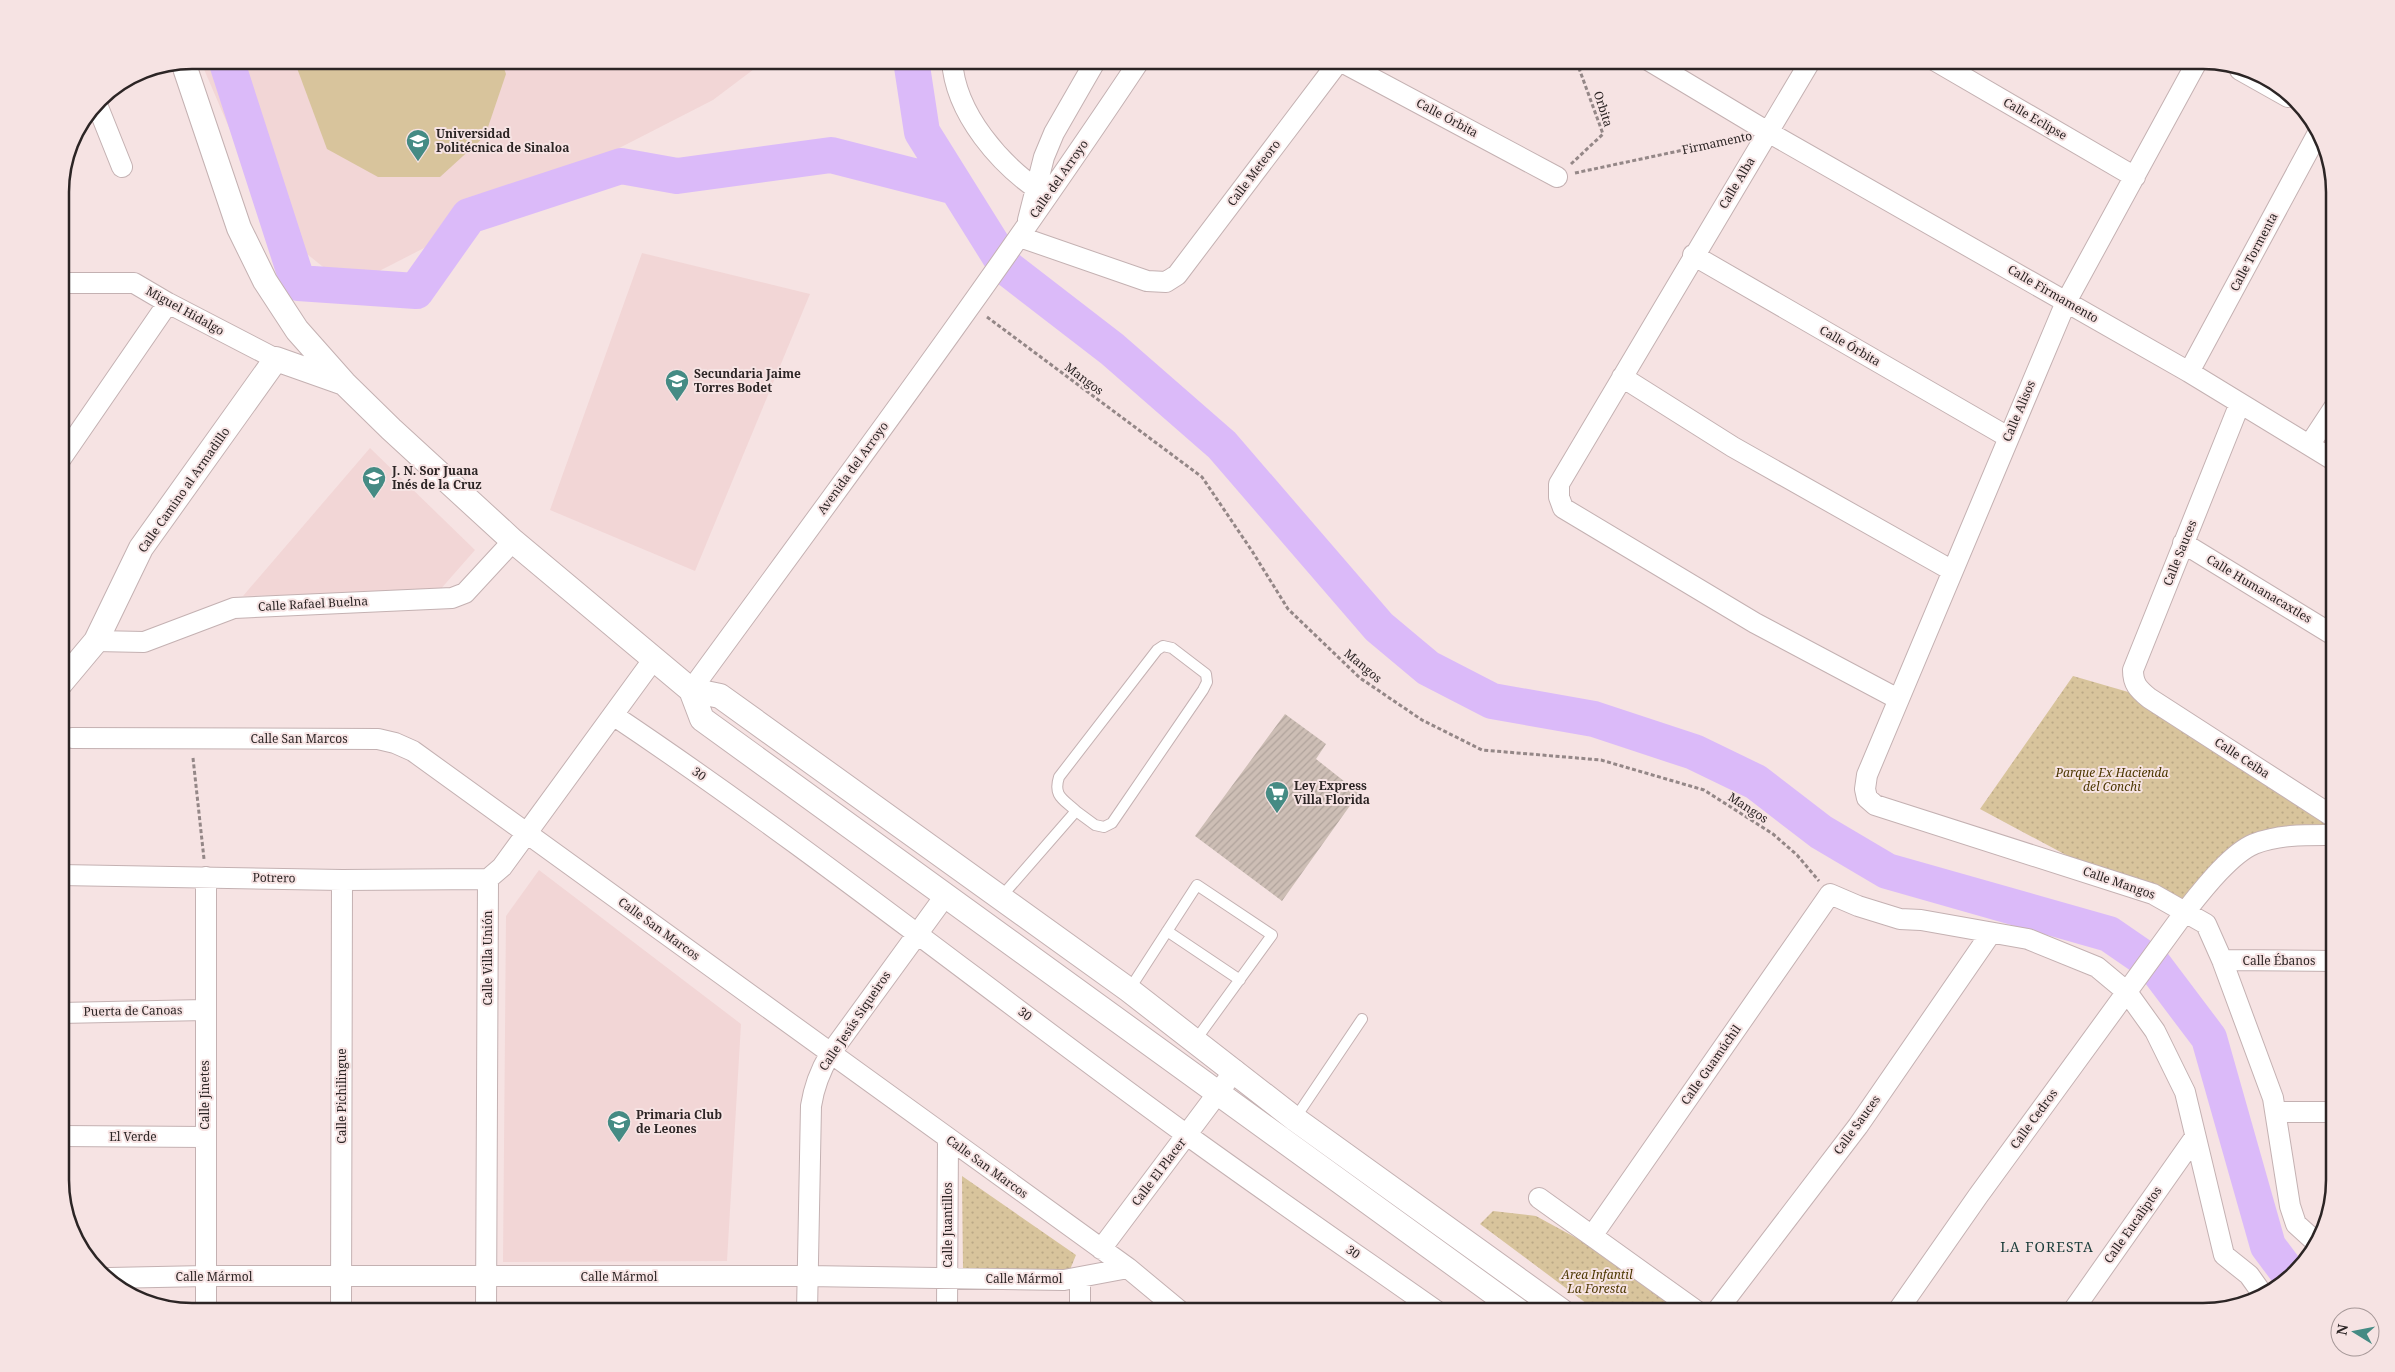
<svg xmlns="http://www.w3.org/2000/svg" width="2395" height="1372" viewBox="0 0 2395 1372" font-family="'Noto Serif',serif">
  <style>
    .built { fill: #f2d6d6 }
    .green { fill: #d8c49c }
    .park { fill: url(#park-dots) }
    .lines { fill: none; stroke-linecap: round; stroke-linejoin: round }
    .river { stroke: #dbbaf9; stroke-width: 36 }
    .building { fill: url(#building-hatch) }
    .service-casing { stroke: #c4b1b2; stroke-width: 12 }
    .minor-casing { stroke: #c4b1b2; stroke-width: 22 }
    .tertiary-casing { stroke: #c4b1b2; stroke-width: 26 }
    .path { stroke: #948787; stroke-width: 3; stroke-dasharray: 4 2.5; stroke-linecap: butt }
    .service { stroke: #fff; stroke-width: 10 }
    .minor { stroke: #fff; stroke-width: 20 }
    .tertiary { stroke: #fff; stroke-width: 24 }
    .labels { text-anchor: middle; stroke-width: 4; stroke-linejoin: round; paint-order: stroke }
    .street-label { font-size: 12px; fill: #2c2525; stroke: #f6e3e3 }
    .poi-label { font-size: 12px; font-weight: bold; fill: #2c2525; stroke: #f6e3e3; text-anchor: start }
    .park-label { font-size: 12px; font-style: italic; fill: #4c3700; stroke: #f6e3e3 }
    .neighbourhood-label { font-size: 14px; letter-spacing: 1px; fill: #1b3d3a; stroke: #f6e3e3 }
    .rim { fill: none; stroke: #2c2525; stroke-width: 2.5 }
  </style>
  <defs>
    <pattern id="park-dots" width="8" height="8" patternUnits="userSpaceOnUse" patternTransform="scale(1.25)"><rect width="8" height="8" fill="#d8c49c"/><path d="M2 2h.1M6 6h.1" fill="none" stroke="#baa886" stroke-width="1.8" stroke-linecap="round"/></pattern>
    <pattern id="building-hatch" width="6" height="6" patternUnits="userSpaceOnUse" patternTransform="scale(1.25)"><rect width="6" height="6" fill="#cdbeb5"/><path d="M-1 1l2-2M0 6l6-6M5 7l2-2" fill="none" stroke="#b0a39c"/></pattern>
  </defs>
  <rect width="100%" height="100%" fill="#f6e3e3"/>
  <path class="built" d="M200,60H766L713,100L348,287L271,225Z
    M642,253L810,294L695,571L550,510Z
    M370,448L475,550L439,591L243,596Z
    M539,870L741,1024L727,1261L503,1262L506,916Z"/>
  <path class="green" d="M294,60H501L506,74L485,136L440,177H378L327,149Z"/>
  <path class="park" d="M2073,676L2149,698L2335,818V835L2267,840L2180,908L2109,878L1980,809Z
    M962,1176L1076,1255L1069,1272L963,1270Z
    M1493,1211L1536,1216L1580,1240L1680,1312H1598L1480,1224Z"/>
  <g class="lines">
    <path class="river" d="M226,60L298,283L416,291L469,216L621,166L677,176L831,155L956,187
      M911,60L922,132L1007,268L1112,349L1222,445L1379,627L1428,668L1492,701L1594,719L1694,752L1756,782L1821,832L1887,871L2109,934L2154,965L2209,1038L2268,1246L2289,1274"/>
  </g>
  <path class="building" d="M1285,714L1326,744L1316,759L1359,793L1282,901L1195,836Z"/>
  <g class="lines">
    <g class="service-casing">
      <path id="service" d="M1001,897L1076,811C1063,799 1053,796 1059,777L1157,650L1163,646L1172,648L1206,674L1207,682L1203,690L1112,823L1104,827L1095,825L1076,811
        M1167,931L1240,980
        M1129,990L1197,885L1272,935L1195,1041
        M1294,1120L1362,1019"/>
    </g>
    <g class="minor-casing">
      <path id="minor" d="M952,60C955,114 1001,166 1044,194
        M1338,60L1557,177
        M1648,60L1768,132L2189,372L2335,461
        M1811,60L1559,484V497L1563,508L1755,623L1898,699
        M1934,60L2135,177
        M2198,60L2066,302L1867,775L1865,789L1867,798L1875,805L2153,894L2206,924L2222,960L2273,1098L2290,1206L2296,1224L2318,1244
        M2240,70L2288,97
        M96,102L122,167
        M1028,220L1044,157L1054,133L1096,60
        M1020,237L1147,281L1166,282L1177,275L1339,61
        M1693,255L2008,437
        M60,283H134L168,303L276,359
        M2189,372L2319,131
        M1622,377L1733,447L1951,570
        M2240,403L2133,670C2133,684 2138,689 2149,698L2335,818
        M2310,444L2335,406
        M60,460L168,303
        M2183,543L2335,636
        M96,641L144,642L234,608L452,598L465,593L513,541
        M691,690C843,482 997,275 1140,60
        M613,715C810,847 995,996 1187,1135C1270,1195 1354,1253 1438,1312
        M72,738L378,739L395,743L413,751L1128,1268L1181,1312
        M60,875L342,880L488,879
        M206,877V1312
        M2222,960L2335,961
        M60,1013L205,1010
        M2276,1112H2335
        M60,1136L205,1137
        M1539,1198L1698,1312
        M1592,1236L1830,894L1858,906L1900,919L1921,920L2028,939L2097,967L2127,992L2155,1031L2185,1092L2224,1255L2249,1275L2264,1296
        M1101,1249L1235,1070
        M109,1278L206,1276H807L1064,1280L1128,1268
        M1080,1278V1312
        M341,1312L342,880
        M486,1312L488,879L502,867L653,660
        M807,1312L811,1106C814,1086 820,1071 830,1054L945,896
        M947,1312L948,1138
        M1716,1312L1858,1126L1991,933
        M1897,1312L1978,1196L2185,912C2201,892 2230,854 2254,844C2280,834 2308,835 2335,835
        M2072,1312L2195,1137"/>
    </g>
    <g class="tertiary-casing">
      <path id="tertiary" d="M183,62L239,228L265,281L297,330L344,383L391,429L513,541L691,690L720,696L1129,990L1295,1119L1563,1312
        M60,684L96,641L141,548L276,359L341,382
        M691,690L702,719L1520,1312"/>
    </g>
    <path class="path" d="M1571,164L1603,134L1576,60
      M1575,173L1740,138
      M987,317L1202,477L1252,551L1288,609L1360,678L1422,720L1482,750L1601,760L1704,790L1773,834L1797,855L1819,881
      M193,758L204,859"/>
    <use href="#service" class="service"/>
    <use href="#minor" class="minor"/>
    <use href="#tertiary" class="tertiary"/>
  </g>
  <defs>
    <g id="university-pin" transform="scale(1.25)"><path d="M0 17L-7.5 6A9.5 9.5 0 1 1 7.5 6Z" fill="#458b84" stroke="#f6e3e3"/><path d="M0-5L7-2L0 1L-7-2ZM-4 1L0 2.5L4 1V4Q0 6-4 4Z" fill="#fff"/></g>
    <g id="school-pin" transform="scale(1.25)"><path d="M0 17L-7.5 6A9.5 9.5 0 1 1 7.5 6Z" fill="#458b84" stroke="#f6e3e3"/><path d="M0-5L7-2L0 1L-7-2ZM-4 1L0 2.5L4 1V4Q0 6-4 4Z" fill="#fff"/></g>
    <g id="supermarket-pin" transform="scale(1.25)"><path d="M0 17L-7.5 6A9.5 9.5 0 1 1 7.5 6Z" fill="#458b84" stroke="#f6e3e3"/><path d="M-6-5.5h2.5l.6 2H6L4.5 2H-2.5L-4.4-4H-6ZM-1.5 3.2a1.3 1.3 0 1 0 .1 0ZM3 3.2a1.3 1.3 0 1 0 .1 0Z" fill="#fff"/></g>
  </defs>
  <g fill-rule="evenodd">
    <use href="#university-pin" x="418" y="141"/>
    <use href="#school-pin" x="677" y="381"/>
    <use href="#school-pin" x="374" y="478"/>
    <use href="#supermarket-pin" x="1277" y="793"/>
    <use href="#school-pin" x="619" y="1122"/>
  </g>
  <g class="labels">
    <g class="street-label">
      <text transform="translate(1603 109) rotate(72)" y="4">Orbita</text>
      <text transform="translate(1447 118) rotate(28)" y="4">Calle Órbita</text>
      <text transform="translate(2035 119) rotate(30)" y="4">Calle Eclipse</text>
      <text transform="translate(1717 143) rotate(-12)" y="4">Firmamento</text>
      <text transform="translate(1254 173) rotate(-53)" y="4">Calle Meteoro</text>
      <text transform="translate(1059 179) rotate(-55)" y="4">Calle del Arroyo</text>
      <text transform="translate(1737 183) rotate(-59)" y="4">Calle Alba</text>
      <text transform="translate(2254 252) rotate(-62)" y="4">Calle Tormenta</text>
      <text transform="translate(2053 294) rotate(30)" y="4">Calle Firmamento</text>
      <text transform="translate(185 311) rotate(29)" y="4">Miguel Hidalgo</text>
      <text transform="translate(1850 346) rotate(30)" y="4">Calle Órbita</text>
      <text transform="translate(1084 379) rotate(37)" y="4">Mangos</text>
      <text transform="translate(2019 411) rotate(-67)" y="4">Calle Alisos</text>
      <text transform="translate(853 468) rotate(-54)" y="4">Avenida del Arroyo</text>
      <text transform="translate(184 490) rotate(-55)" y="4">Calle Camino al Armadillo</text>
      <text transform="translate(2180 553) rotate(-68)" y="4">Calle Sauces</text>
      <text transform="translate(2259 589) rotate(31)" y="4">Calle Humanacaxtles</text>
      <text transform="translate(313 604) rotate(-3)" y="4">Calle Rafael Buelna</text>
      <text transform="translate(1363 666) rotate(40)" y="4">Mangos</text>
      <text x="299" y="743">Calle San Marcos</text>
      <text transform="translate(2242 758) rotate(33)" y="4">Calle Ceiba</text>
      <text transform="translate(699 774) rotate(36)" y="4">30</text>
      <text transform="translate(1748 808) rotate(33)" y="4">Mangos</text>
      <text transform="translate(274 878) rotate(1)" y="4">Potrero</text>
      <text transform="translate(2119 883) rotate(19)" y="4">Calle Mangos</text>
      <text transform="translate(659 929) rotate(36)" y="4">Calle San Marcos</text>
      <text transform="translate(488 958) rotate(-90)" y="4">Calle Villa Unión</text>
      <text x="2279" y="965">Calle Ébanos</text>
      <text transform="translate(133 1011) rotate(-1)" y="4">Puerta de Canoas</text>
      <text transform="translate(1025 1014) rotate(37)" y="4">30</text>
      <text transform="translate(855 1021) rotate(-56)" y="4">Calle Jesús Siqueiros</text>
      <text transform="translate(1711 1065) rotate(-55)" y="4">Calle Guamúchil</text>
      <text transform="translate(205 1095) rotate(-90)" y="4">Calle Jinetes</text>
      <text transform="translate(342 1096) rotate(-90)" y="4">Calle Pichilingue</text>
      <text transform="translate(2034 1119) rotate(-54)" y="4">Calle Cedros</text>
      <text transform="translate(1857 1125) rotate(-54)" y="4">Calle Sauces</text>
      <text x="133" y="1141">El Verde</text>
      <text transform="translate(987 1167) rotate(36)" y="4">Calle San Marcos</text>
      <text transform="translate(1159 1172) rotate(-53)" y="4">Calle El Placer</text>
      <text transform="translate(948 1225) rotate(-90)" y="4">Calle Juantillos</text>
      <text transform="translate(2133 1225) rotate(-55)" y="4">Calle Eucaliptos</text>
      <text transform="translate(1353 1252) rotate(35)" y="4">30</text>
      <text x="214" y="1281">Calle Mármol</text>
      <text x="619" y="1281">Calle Mármol</text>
      <text x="1024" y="1283">Calle Mármol</text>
    </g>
    <g class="poi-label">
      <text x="436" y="138">Universidad<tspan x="436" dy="14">Politécnica de Sinaloa</tspan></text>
      <text x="694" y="378">Secundaria Jaime<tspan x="694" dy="14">Torres Bodet</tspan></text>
      <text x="392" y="475">J. N. Sor Juana<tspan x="392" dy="14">Inés de la Cruz</tspan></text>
      <text x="1294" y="790">Ley Express<tspan x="1294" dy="14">Villa Florida</tspan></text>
      <text x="636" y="1119">Primaria Club<tspan x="636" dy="14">de Leones</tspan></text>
    </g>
    <g class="park-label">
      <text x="2112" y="777">Parque Ex Hacienda<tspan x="2112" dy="14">del Conchi</tspan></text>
      <text x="1597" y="1279">Area Infantil<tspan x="1597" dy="14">La Foresta</tspan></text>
    </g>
    <g class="neighbourhood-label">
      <text x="2047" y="1252">LA FORESTA</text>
    </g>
  </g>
  <path d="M0 0H2395V1372H0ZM192 69H2203A123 123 0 0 1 2326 192V1180A123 123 0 0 1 2203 1303H192A123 123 0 0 1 69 1180V192A123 123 0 0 1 192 69Z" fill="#f6e3e3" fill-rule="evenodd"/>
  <path class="rim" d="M192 69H2203A123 123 0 0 1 2326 192V1180A123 123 0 0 1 2203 1303H192A123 123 0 0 1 69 1180V192A123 123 0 0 1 192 69Z"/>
  <g transform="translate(2355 1332) rotate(280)"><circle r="24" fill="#f6e3e3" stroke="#a59797"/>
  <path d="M0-4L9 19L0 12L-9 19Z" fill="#458b84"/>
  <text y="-8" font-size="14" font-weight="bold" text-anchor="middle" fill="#2c2525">N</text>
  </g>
</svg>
